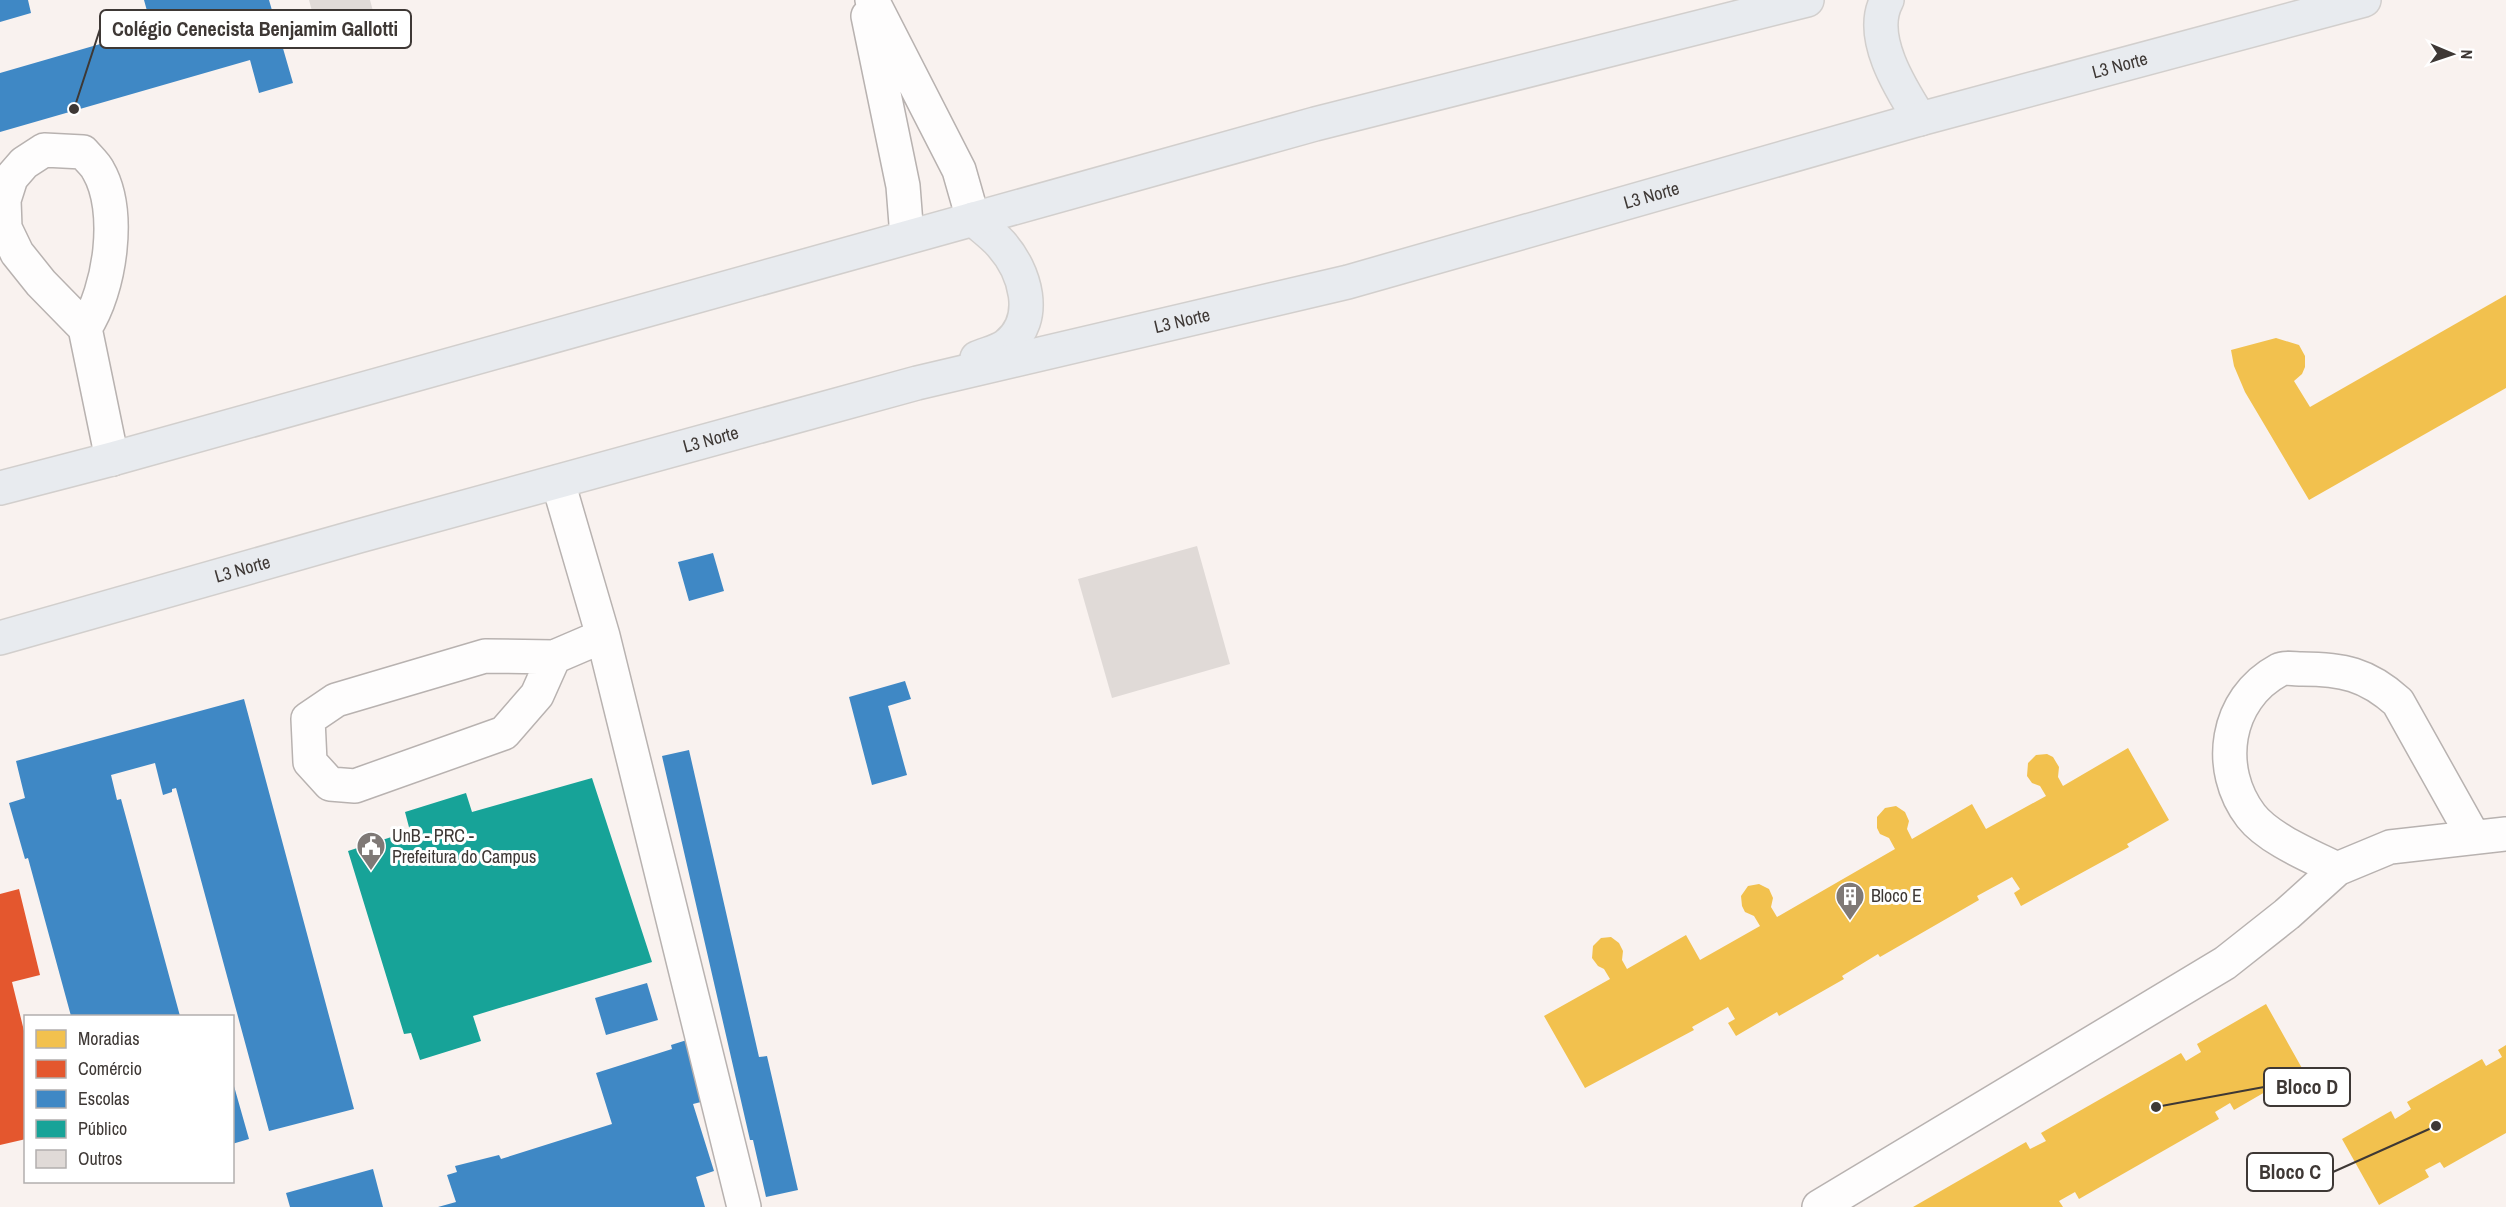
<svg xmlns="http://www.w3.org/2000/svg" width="2506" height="1207" viewBox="0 0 2506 1207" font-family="'Archivo Narrow',sans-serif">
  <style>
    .homes { fill: #f2c14e }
    .shops { fill: #e4572e }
    .schools { fill: #3f88c5 }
    .public { fill: #17a398 }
    .building { fill: #e0dad7 }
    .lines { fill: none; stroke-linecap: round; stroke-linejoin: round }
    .minor-casing { stroke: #b8b2b0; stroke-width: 36 }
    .major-casing { stroke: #d2cfcd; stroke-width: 36 }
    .minor { stroke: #fefdfd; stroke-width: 33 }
    .major { stroke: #e8ebef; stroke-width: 33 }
    .labels { text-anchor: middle; stroke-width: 6; stroke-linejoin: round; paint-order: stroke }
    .street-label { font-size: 18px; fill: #3e3835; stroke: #fff }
    .poi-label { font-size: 18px; fill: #3e3835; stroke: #fff; text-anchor: start }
    .leader { fill: none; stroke: #3e3835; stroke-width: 2 }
    .callout-dot { fill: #3e3835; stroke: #fff; stroke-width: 2 }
    .callout { fill: #fff; stroke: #3e3835; stroke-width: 2 }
    .callout-label { font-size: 20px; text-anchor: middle; font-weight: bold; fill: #3e3835 }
  </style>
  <rect width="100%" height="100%" fill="#f9f2ef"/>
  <path class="homes" d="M2506,295V388L2309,500L2245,392L2234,366L2231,350L2276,338L2299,345L2305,356V367L2302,374L2294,381L2310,407Z
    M2128,748L2169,820L2127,844L2129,847L2021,906L2014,893L2020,889L2012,877L1977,896L1979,900L1880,957L1878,954L1842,976L1844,979L1779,1016L1777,1012L1736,1036L1728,1023L1735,1019L1728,1007L1692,1027L1694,1030L1585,1088L1544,1016L1610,979L1604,969L1598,966L1592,958L1593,946L1601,938L1611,937L1619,943L1623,951L1622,960L1627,969L1686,935L1700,960L1760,926L1754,916L1745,912L1742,906L1741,896L1748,886L1759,884L1769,889L1773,898L1771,907L1777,917L1895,849L1889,838L1880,834L1877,828V817L1885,808L1896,806L1905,812L1909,821L1907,829L1912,839L1972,804L1986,829L2046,796L2040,786L2032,783L2027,776L2028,763L2036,755L2047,754L2053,757L2059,767L2058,777L2063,786Z
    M2266,1004L2303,1070L2234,1110L2230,1103L2215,1112L2219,1119L2079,1199L2075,1192L2059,1201L2063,1207H1913L2026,1142L2030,1149L2046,1141L2041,1133L2181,1053L2186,1061L2201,1052L2197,1044Z
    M2506,1045V1133L2444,1168L2440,1162L2425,1170L2429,1177L2379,1205L2342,1139L2391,1111L2395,1119L2411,1109L2407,1102L2482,1059L2486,1066L2502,1057L2498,1050Z"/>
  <path class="shops" d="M19,889L40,975L12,982L26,1039V1139L0,1145V894Z"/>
  <path class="schools" d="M0,0H28L31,13L0,22Z
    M144,0H269L293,83L259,93L250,60L0,132V73L152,29Z
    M713,553L724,591L689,601L678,562Z
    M905,681L911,699L888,706L907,775L872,785L849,697Z
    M244,699L354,1109L269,1131L176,788L172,789V792L163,795L155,763L111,775L117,800L121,799L180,1016H71L28,858L25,859L9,803L25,798L16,761Z
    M689,750L759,1057L767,1056L798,1190L766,1197L753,1140H750L662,756Z
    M647,983L658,1020L606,1035L595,998Z
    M690,1039L709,1100L693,1104L714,1171L696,1177L705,1207H438L456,1202L447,1175L457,1172L455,1166L499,1155L501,1159L612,1124L596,1073L672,1049L671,1045Z
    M232,1079L249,1139L232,1144Z
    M373,1169L383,1207H290L286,1193Z"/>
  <path class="public" d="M592,778L652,962L473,1016L481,1041L420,1060L411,1033L404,1034L348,851L410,831L405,812L466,793L472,812Z"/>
  <path class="building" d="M309,0H370L376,22L319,37Z
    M1197,546L1230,664L1112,698L1078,579Z"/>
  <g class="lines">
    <g class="minor-casing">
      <path id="minor" d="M872,0L959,170L973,219
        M868,16L903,186L907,237
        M85,328C110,290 122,211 98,170C95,164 88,158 83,152L44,150L24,163L11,178L4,200L5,228L17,253L41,283L85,328L112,459
        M603,636L744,1207
        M554,657L537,695L504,733L355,786L330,784L310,762L308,719L336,700L485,656L554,657L603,636L558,482
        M2337,869C2311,856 2269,839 2251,816C2215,769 2225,699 2279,670C2285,667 2295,669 2302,669C2342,669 2367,674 2398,702L2473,836
        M1819,1207L2225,963L2287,914L2337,869L2390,847L2506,834"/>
    </g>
    <g class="major-casing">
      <g id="major">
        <path d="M1887,0C1867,36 1901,89 1920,119"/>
        <path d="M973,219C982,227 993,235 1001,244C1025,271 1040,319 1007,345C1000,351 986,354 977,358"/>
        <path d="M0,488L112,459L1315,124L1807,0"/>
        <path id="s1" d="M0,638L359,536L917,383L1348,282L1920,119L2364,0"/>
      </g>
    </g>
    <use href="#minor" class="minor"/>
    <use href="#major" class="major"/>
  </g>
  <defs>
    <g id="civic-pin" transform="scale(1.5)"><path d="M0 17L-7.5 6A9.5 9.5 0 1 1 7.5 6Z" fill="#7f7976" stroke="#fff"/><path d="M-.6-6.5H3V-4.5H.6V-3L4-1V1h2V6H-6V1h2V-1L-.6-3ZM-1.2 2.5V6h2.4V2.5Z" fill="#fff"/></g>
    <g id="building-pin" transform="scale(1.5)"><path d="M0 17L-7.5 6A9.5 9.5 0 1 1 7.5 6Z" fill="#7f7976" stroke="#fff"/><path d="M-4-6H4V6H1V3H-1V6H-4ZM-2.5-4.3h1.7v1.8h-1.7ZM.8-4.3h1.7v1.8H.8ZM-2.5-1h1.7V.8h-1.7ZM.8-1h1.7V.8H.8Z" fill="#fff"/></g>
  </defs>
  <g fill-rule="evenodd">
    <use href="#civic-pin" x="371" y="846"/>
    <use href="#building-pin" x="1850" y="896"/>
  </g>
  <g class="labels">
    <g class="street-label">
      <text dy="6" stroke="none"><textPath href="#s1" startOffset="2196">L3 Norte</textPath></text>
      <text dy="6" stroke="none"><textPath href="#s1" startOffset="1710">L3 Norte</textPath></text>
      <text dy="6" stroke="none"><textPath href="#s1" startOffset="1224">L3 Norte</textPath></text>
      <text dy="6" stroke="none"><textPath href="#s1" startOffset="738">L3 Norte</textPath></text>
      <text dy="6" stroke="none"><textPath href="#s1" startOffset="252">L3 Norte</textPath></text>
    </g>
    <g class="poi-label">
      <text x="392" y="842">UnB - PRC -<tspan x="392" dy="21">Prefeitura do Campus</tspan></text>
      <text x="1871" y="902">Bloco E</text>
    </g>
  </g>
  <path class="leader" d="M74 109L100 29M2156 1107L2264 1087M2436 1126L2333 1172"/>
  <g class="callout-dot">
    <circle cx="74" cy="109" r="6"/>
    <circle cx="2156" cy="1107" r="6"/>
    <circle cx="2436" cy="1126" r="6"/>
  </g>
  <g class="callout">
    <rect x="100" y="10" width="311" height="38" rx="6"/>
    <rect x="2264" y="1068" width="86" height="38" rx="6"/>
    <rect x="2247" y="1153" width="86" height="38" rx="6"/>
  </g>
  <g class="callout-label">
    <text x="255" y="36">Colégio Cenecista Benjamim Gallotti</text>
    <text x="2307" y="1094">Bloco D</text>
    <text x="2290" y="1179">Bloco C</text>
  </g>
  <rect x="24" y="1015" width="210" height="168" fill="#ffffff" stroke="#b2afae" stroke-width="1.5"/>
  <rect x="36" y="1030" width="30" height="18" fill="#f2c14e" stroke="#b2afae" stroke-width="1.5"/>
  <text x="78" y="1045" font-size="18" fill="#3e3835">Moradias</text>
  <rect x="36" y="1060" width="30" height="18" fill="#e4572e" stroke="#b2afae" stroke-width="1.5"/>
  <text x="78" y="1075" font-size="18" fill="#3e3835">Comércio</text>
  <rect x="36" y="1090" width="30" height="18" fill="#3f88c5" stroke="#b2afae" stroke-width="1.5"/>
  <text x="78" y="1105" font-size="18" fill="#3e3835">Escolas</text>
  <rect x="36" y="1120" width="30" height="18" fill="#17a398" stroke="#b2afae" stroke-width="1.5"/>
  <text x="78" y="1135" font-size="18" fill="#3e3835">Público</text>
  <rect x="36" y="1150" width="30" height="18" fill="#e0dad7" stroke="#b2afae" stroke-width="1.5"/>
  <text x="78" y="1165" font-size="18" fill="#3e3835">Outros</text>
  <g transform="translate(2452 54) rotate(92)" stroke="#ffffff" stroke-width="4.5" paint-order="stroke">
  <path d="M0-4.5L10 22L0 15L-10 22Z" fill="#3e3835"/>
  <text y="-9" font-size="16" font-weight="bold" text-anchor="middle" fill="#3e3835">N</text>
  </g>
</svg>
